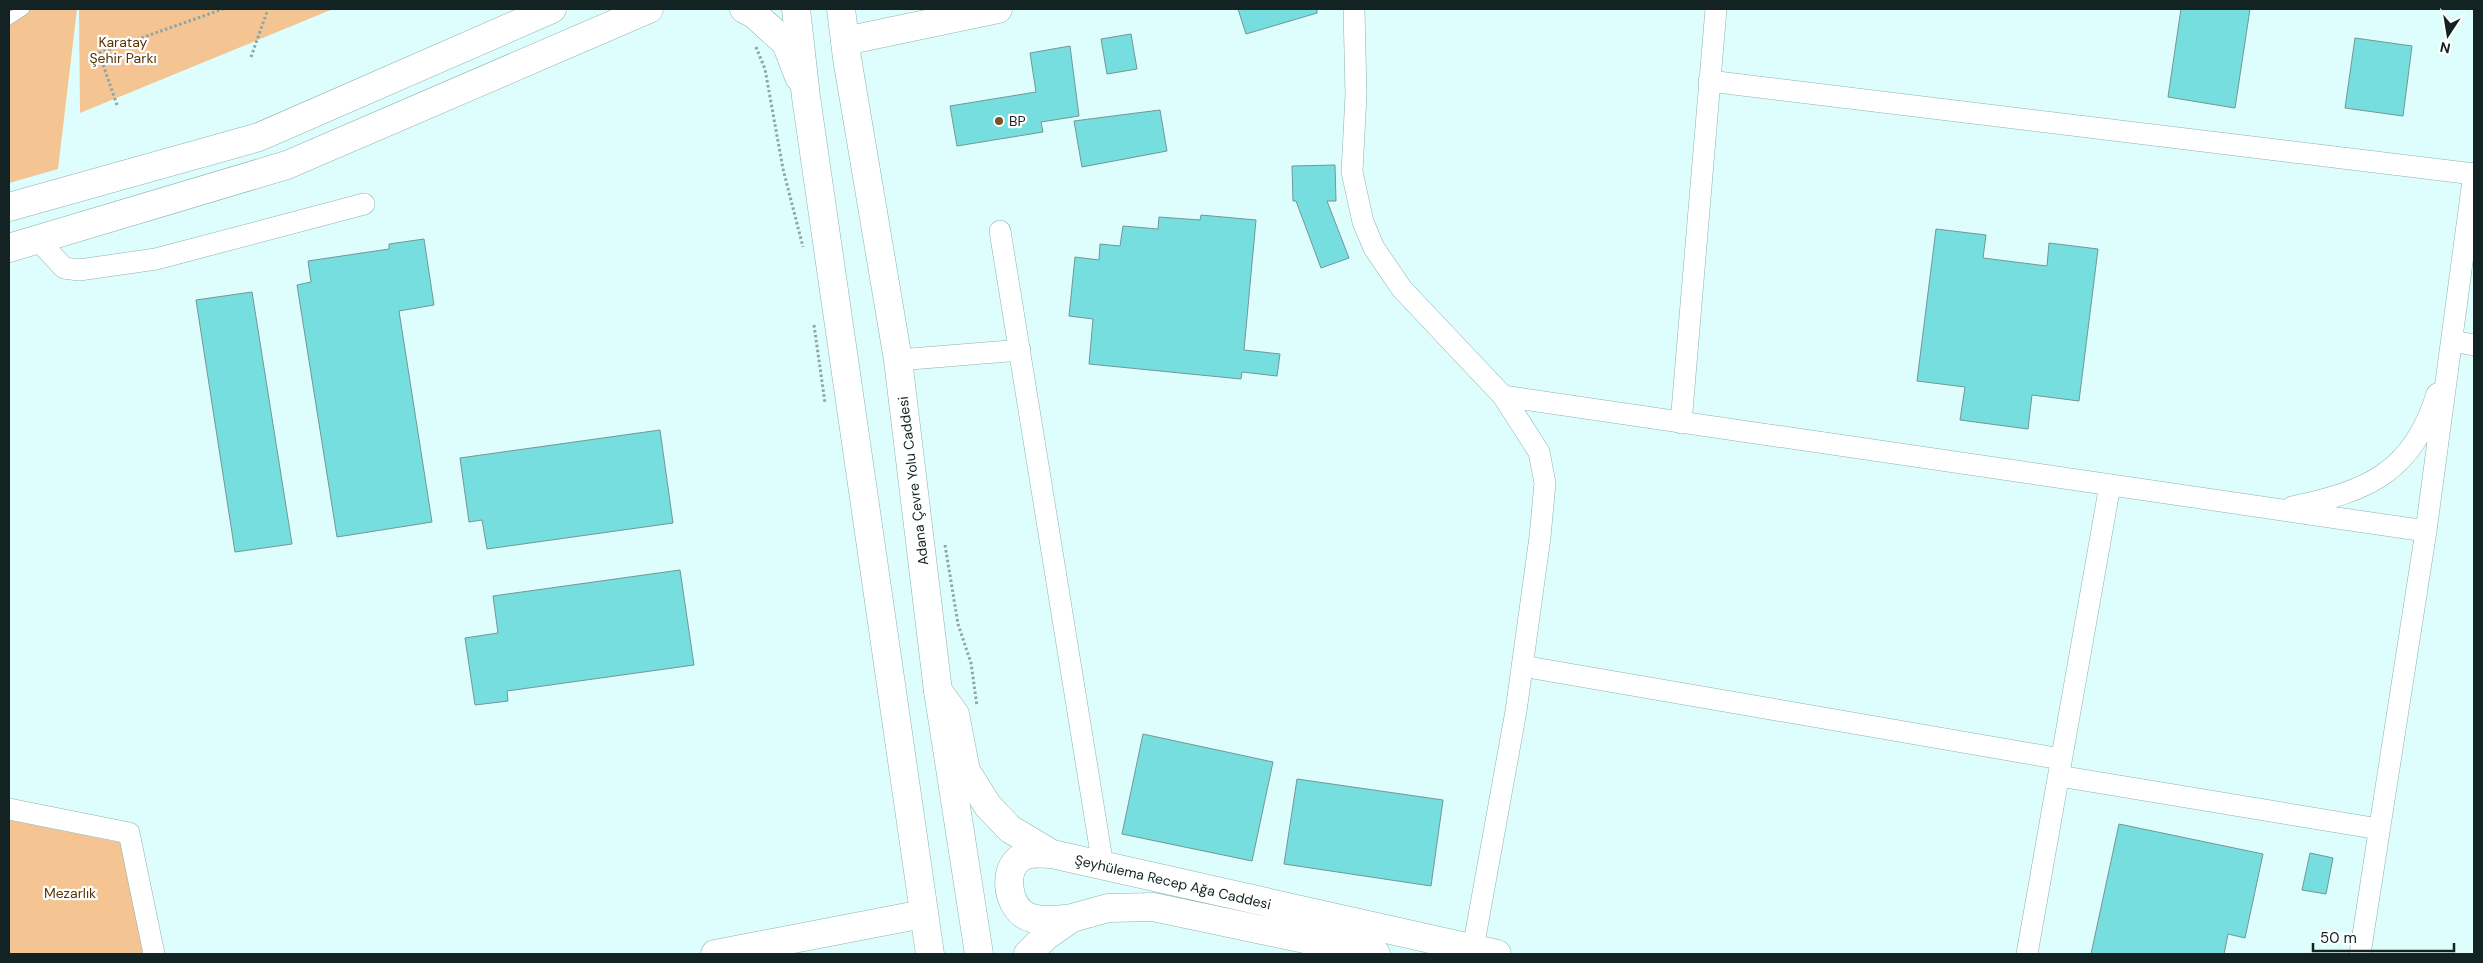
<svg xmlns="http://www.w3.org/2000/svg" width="2483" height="963" viewBox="0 0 2483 963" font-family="'DM Sans',sans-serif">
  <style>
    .green { fill: #f4c592 }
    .building { fill: #76dede; stroke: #729796 }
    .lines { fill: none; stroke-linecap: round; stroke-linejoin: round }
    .lane-casing { stroke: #8db2b1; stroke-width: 12 }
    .street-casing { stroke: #8db2b1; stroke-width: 22 }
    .secondary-casing { stroke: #8db2b1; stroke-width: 29 }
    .highway-casing { stroke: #8db2b1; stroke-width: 29 }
    .path { stroke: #8da5a5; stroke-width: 3; stroke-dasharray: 2.5 2.5; stroke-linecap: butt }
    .lane { stroke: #fff; stroke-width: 11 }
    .street { stroke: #fff; stroke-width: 21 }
    .secondary { stroke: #fff; stroke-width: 28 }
    .highway { stroke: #fff; stroke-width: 28 }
    .poi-dot { fill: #74522a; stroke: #fff; stroke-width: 2 }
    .labels { text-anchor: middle; stroke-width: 4.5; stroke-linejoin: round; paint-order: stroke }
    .park-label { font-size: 14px; fill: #573504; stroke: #fff }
    .poi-label { font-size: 14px; fill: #132222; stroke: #fff; text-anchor: start }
    .street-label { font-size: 14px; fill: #132222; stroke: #fff }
  </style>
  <rect width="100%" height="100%" fill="#defdfd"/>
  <path class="green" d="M9,9H77L58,169L9,183Z
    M79,9H333L80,113Z
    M9,820L123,843L143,954H9Z"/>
  <path class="building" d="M1238,9H1317V13L1246,34Z
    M2181,9H2250L2235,108L2168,97Z
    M1131,34L1137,69L1107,74L1101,39Z
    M2355,38L2412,46L2403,116L2345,108Z
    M1070,46L1079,116L1041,122L1043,132L957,146L950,106L1036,92L1030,53Z
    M1160,110L1167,151L1082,167L1074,121Z
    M1335,165L1336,201H1327L1349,258L1321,268L1296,201H1293L1292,166Z
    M1201,215L1256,220L1244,350L1280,354L1277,376L1242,372L1241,379L1089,364L1093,319L1069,316L1075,257L1099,260L1100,244L1120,246L1123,226L1158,229L1159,217L1200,220Z
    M1936,229L1986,235L1983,258L2047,266L2049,243L2098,249L2079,401L2032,395L2028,429L1960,420L1965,387L1917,381Z
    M424,239L434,305L399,311L432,522L337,537L297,285L311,282L308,261L389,249V244Z
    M252,292L292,544L235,552L196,300Z
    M660,430L673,523L487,549L482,520L469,522L460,458Z
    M680,570L694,665L507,691L508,701L475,705L465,638L498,633L493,596Z
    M1143,734L1273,762L1252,861L1122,834Z
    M1297,779L1443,800L1431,886L1284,864Z
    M2119,824L2263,854L2245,938L2228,934L2224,954H2091Z
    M2310,853L2333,858L2326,894L2302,890Z"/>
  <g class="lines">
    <g class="lane-casing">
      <path id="lane" d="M9,19L24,9"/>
    </g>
    <g class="street-casing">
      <path id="street" d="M1354,9L1356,95L1352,172L1363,222L1374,248L1402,289L1503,396L1539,452L1545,483L1540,537L1516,711L1472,954
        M1709,81L2474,174
        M1000,231L1103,866
        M38,240L64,268L79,270L156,259L364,204
        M2453,341L2474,345
        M898,360L1020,350
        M1503,396L2426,531
        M1681,423L1716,9
        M2292,507C2368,491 2412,473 2437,394
        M1522,666L2061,759
        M2059,776L2379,829
        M9,809L129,833L154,954
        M2027,954L2110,485
        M2360,954L2426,531L2474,173"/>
    </g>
    <g class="secondary-casing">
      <path id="secondary" d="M744,9L754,14L786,43L799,77
        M845,41L998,9
        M9,207L259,137L552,9
        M9,248L287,165L649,9
        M938,691L955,714L966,771L988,806L1010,829L1052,854L1497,954
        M1052,854C1041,854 1029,851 1019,859C1003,872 1008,902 1023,914C1036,923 1058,920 1072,918
        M715,954L923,914
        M1028,954L1046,936L1072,918L1108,908L1153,907L1376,954"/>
    </g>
    <g class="highway-casing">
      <path id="highway" d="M796,9L806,97L930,954
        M841,9L847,58L898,360L938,691L979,954"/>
    </g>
    <path class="path" d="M756,47L765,69L783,169L803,247
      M251,57L268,9
      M117,105L99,53L223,9
      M814,325L825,403
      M945,545L958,624L971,663L977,706"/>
    <use href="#lane" class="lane"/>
    <use href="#street" class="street"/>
    <use href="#secondary" class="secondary"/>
    <use href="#highway" class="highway"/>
  </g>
  <circle class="poi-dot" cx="999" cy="121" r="5"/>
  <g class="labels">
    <g class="park-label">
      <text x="123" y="47">Karatay<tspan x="123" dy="16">Şehir Parkı</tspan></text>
      <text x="70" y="898">Mezarlık</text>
    </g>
    <g class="poi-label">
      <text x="1009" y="126">BP</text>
    </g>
    <g class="street-label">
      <text transform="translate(913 481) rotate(-97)" y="5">Adana Çevre Yolu Caddesi</text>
      <text transform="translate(1173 882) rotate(13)" y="5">Şeyhülema Recep Ağa Caddesi</text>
    </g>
  </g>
  <rect width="2483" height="963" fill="none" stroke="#132222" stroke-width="20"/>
  <g transform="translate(2448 35) rotate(192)" stroke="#ffffff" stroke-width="4" paint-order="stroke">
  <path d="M0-4L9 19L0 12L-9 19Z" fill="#132222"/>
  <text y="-8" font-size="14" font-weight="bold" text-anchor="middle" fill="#132222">N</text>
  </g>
  <path d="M2313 943v8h141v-8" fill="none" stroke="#132222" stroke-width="2.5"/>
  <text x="2320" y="943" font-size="15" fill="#132222" stroke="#ffffff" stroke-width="4" paint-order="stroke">50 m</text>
</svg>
